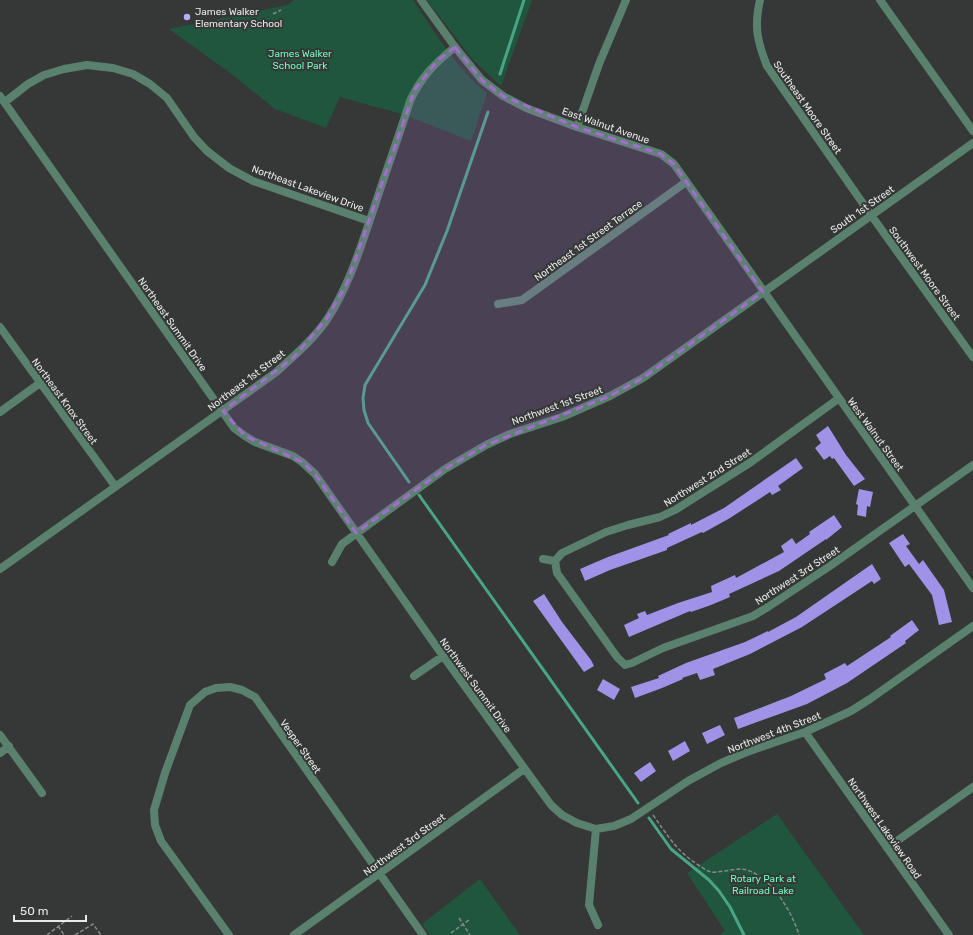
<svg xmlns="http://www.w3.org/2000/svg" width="973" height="935" viewBox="0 0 973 935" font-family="Rubik,sans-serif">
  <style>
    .green { fill: #21563e }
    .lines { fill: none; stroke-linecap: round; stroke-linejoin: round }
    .stream { stroke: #48a586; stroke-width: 3 }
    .building { fill: #a093e7 }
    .path { stroke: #878a88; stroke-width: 1.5; stroke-dasharray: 4 2; stroke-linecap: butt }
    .minor { stroke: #59816d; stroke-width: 8 }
    .tertiary { stroke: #59816d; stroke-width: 8 }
    .marked { fill: #a16ece; fill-opacity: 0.2; stroke: #a16ece; stroke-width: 3; stroke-dasharray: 8 5; stroke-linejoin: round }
    .poi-dot { fill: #b6acf8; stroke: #353836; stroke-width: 1.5 }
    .labels { text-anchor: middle; stroke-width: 4; stroke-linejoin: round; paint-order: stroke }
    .poi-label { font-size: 10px; fill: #e8eae9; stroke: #353836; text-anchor: start }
    .park-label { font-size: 10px; fill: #70fcbd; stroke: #353836 }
    .street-label { font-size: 10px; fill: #e8eae9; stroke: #353836 }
  </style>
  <rect width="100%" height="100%" fill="#353836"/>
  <path class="green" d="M294,0H413C435,32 456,69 487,93L471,141L405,115L340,97L326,128L275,109L229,72L169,29L287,5Z
    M427,0H532L501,86L473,60Z
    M777,814L864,935H720L725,931L687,873Z
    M480,879L520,935H430L422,924Z"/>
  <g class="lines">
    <path class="stream" d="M500,74L524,0
      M409,482L368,423L364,410L363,398L365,385L425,285L447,231L488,112
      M419,495L638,803
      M649,818L671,849L709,880L719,891L730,907L744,935"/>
  </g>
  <path class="building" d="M828,426L846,455L865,479L854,486L834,458L832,459L830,456L824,460L815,448L821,443L816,435Z
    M796,458L803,468L778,486L781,490L772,495L770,492L730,518L703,533L702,532L667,548V550L610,570L585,581L580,569L608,557L669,535L668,534L691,523V525L724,508Z
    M859,489L873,492L870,507L867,506L866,517L857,515L858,505L856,504Z
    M834,515L842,527L826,540V539L779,571L729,594L730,597L711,605L691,612L690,611L629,637L624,625L639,618L637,614L645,611L647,615L678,603L712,592L711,586L735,575L736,578L784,552L781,546L792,538L796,544L810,534L809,532Z
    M903,534L910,544L906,546L919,564L923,560L944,590L952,622L939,625L932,595L909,564L905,567L889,543Z
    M872,564L881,579L874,584L872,581L802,627L750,654L713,669L715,675L700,680L697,673L682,678L683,679L662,688L635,698L631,687L659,678L658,676L686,663L745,642L768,631V632L796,617Z
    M544,594L562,622L591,660L594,666L584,672L533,601Z
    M912,620L919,630L905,641L906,643L847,683L807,704L738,729L734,718L791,696L826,679L824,674L845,663L847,666L891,637L890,636Z
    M603,679L620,689L614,700L597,690Z
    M720,725L725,735L707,744L702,733Z
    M685,741L690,751L673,761L668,751Z
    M650,762L656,771L641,782L634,773Z"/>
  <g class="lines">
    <path class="path" d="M273,14L281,10
      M653,815C668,836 677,852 700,866C703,868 707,871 711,872C716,873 734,869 741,869C768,871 792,911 799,935
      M459,918L470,935
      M58,926L64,935
      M451,933L469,920
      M47,935L72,916
      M75,935L93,924L101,935"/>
    <path class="minor" d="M760,0C754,26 757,41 767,66L871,215L973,357
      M880,0L973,131
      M0,96L234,428L245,436L255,442L293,456L302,462L315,474L443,656L551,805L562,815L577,823L596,829L614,826L631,819L688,781L721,763L747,752L805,732L851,711L870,699L973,626
      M5,102L28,84L44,75L64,69L87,65L113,68L133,74L150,84L167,98L194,137L207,151L229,168L253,181L369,221
      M577,127L599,64L626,0
      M498,304L522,300L686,182
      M0,327L115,486
      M0,412L40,383
      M543,559L555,561L557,573L617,657L625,665L632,663L663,648L753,616L768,607L830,566L973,465
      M555,561L562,553L606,532L628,525L660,517L675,510L751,462L838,399
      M332,562L342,544L445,469L486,445L510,434L562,417L610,396L643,378L973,143
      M0,569L275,373C293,357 315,338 328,318C350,284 362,243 375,205C386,171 399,136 410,101C421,77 434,64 455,47
      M414,676L443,656
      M805,732L949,935
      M0,735L42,793
      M0,753L9,746
      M596,829L589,905L598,925
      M887,848L973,787
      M229,935L161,841L155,825L154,810L165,773L190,705L205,692L216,688L230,687L242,690L255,697L423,935
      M294,935L524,769"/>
    <path class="tertiary" d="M421,0L455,47L482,80L503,96L526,108L577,127L661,154L674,164L973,588"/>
  </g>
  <path class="marked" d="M455,47L482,80L503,96L577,127L661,154L674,164L763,292L643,378L610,396L486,445L445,469L356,533L315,474L302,462L245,436L223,411L294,357L327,318L347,283L415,89L437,61Z"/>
  <circle class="poi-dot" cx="187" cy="17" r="4"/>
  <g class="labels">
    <g class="poi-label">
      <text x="195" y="15">James Walker<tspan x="195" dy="12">Elementary School</tspan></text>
    </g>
    <g class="park-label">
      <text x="300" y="57">James Walker<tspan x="300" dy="12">School Park</tspan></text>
      <text x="763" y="882">Rotary Park at<tspan x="763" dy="12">Railroad Lake</tspan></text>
    </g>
    <g class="street-label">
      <text transform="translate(808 107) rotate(55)" y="4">Southeast Moore Street</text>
      <text transform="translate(606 125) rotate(19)" y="4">East Walnut Avenue</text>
      <text transform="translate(308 188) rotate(20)" y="4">Northeast Lakeview Drive</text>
      <text transform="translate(862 209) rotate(-35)" y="4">South 1st Street</text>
      <text transform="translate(588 240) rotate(-36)" y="4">Northeast 1st Street Terrace</text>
      <text transform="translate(925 273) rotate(54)" y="4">Southwest Moore Street</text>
      <text transform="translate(173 324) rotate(55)" y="4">Northeast Summit Drive</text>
      <text transform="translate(246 380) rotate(-37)" y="4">Northeast 1st Street</text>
      <text transform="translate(65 401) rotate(54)" y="4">Northeast Knox Street</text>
      <text transform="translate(557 405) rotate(-20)" y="4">Northwest 1st Street</text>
      <text transform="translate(876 434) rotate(54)" y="4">West Walnut Street</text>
      <text transform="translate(707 477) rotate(-32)" y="4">Northwest 2nd Street</text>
      <text transform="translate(797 575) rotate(-33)" y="4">Northwest 3rd Street</text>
      <text transform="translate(476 685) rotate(54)" y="4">Northwest Summit Drive</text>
      <text transform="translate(774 732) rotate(-21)" y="4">Northwest 4th Street</text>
      <text transform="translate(301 746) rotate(55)" y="4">Vesper Street</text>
      <text transform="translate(885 828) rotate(55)" y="4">Northwest Lakeview Road</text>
      <text transform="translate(404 844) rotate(-36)" y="4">Northwest 3rd Street</text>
    </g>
  </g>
  <path d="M14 915v6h72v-6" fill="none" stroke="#e8eae9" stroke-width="2"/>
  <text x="20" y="915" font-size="12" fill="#e8eae9" stroke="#353836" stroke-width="3" paint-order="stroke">50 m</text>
</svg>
